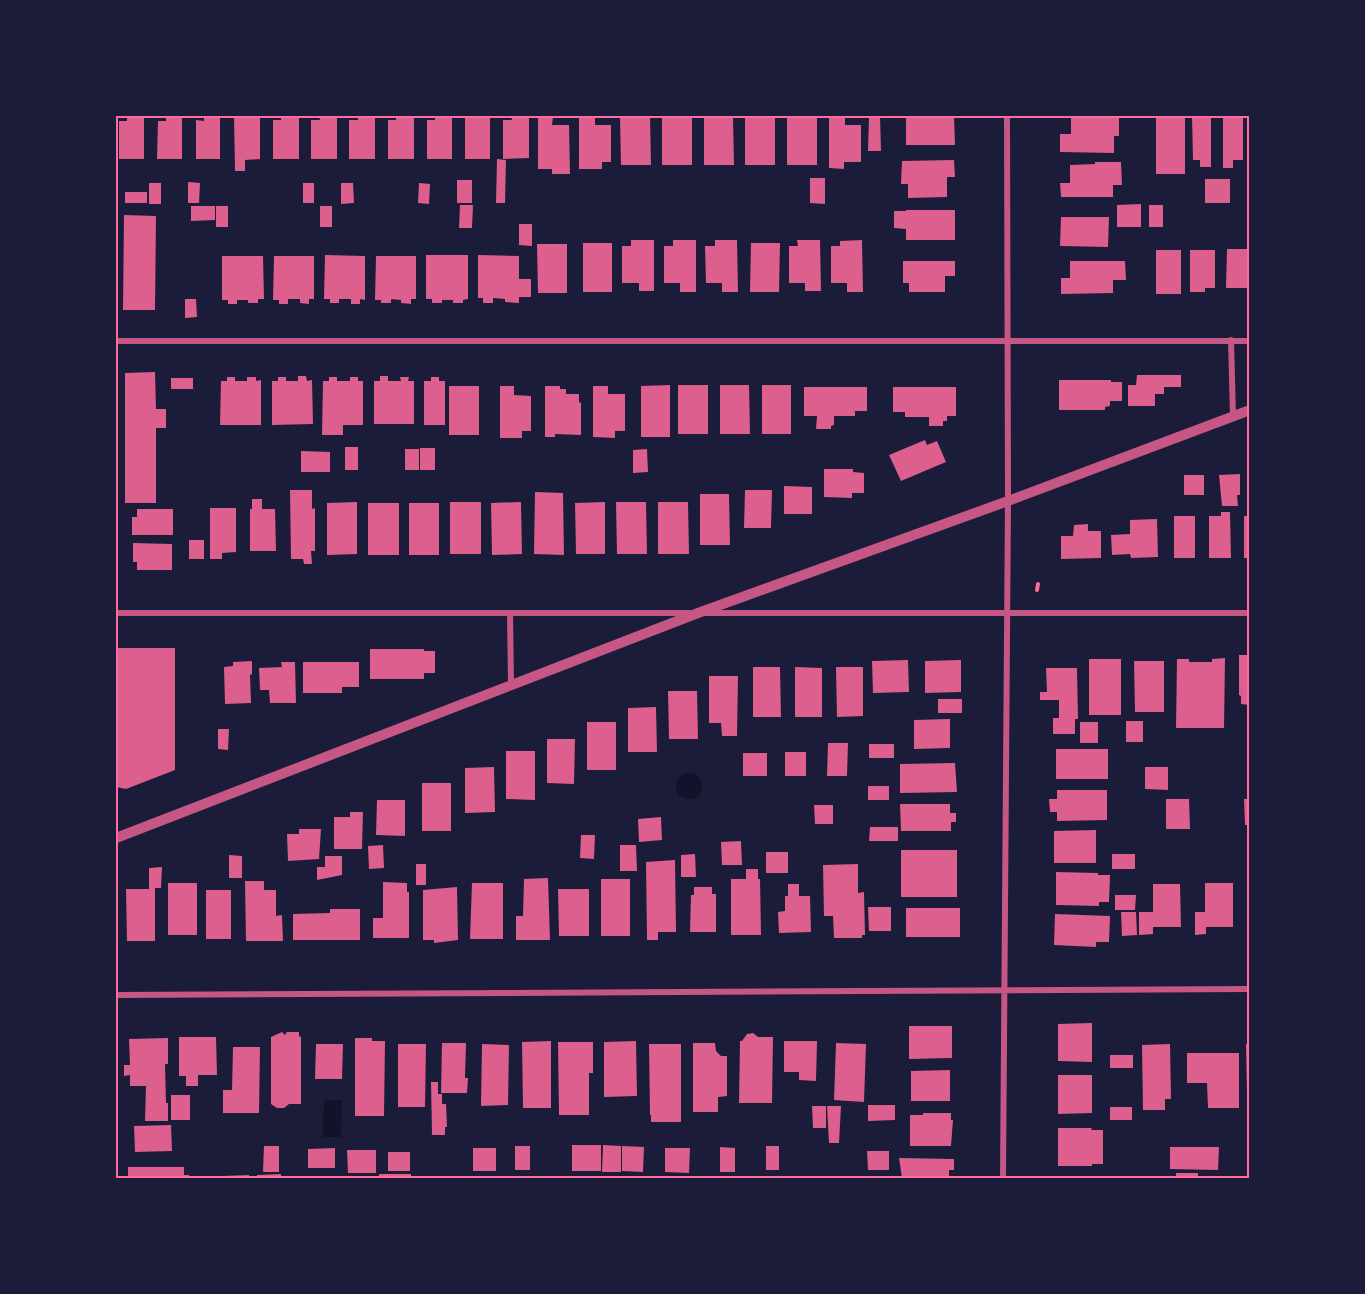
<svg xmlns="http://www.w3.org/2000/svg" width="1365" height="1294" viewBox="0 0 1365 1294" font-family="Cabin,sans-serif">
  <style>
    .water { fill: #12122b }
    .building { fill: #dd5f8e }
    .lines { fill: none; stroke-linecap: round; stroke-linejoin: round }
    .path { stroke: #ff6b9d; stroke-width: 4 }
    .minor { stroke: #c65784; stroke-width: 6 }
    .tertiary { stroke: #c65784; stroke-width: 10 }
    .neatline { fill: none; stroke: #ff6b9d; stroke-width: 2 }
  </style>
  <rect width="100%" height="100%" fill="#1b1b3a"/>
  <path class="water" d="M676 786a13 13 0 1 1 26 0a13 13 0 1 1-26 0Z
    M324,1100H342L341,1137H323Z"/>
  <path class="building" d="M127,116H144V159H119V121H127Z
    M166,116H182V159H157L158,121H166Z
    M204,116H220V159H196V120L204,121Z
    M234,116H260V159L245,160V171H235Z
    M281,116H299V159H273V120H281Z
    M319,116H337V159H311V120H320Z
    M358,116H375V159H349V120H358Z
    M396,116H414V159H388V120H396Z
    M435,116H452V159H427V120H435Z
    M465,116H490V159H465Z
    M511,116H529V158L503,159V120H512Z
    M662,116H692V165H662Z
    M704,116H733L734,165H704Z
    M745,116H775V165H745Z
    M787,116H817V165H787Z
    M829,116L845,117V125H861V162H844V169L829,168Z
    M869,116H880L881,151H868Z
    M906,116H954L955,145H906Z
    M1071,116H1119V136H1114V153L1060,152V134H1071Z
    M1156,116H1185V174H1156Z
    M1192,116H1211V167H1200V160H1193Z
    M1223,116H1243V160H1233V168H1223Z
    M538,117H553L552,125H569L570,174H552V169H538Z
    M579,117H595V125H611V162H602V169H579Z
    M620,117H650L651,165H621Z
    M497,159L506,160L505,203H496Z
    M954,160L955,177H947V197L908,198V184H901L902,161Z
    M1095,162H1121L1122,185H1113V197H1061L1060,183H1070V165L1095,164Z
    M810,178H825V204L810,203Z
    M1205,179H1230V203H1205Z
    M457,180H472V203H457Z
    M188,182L200,183L199,203H188Z
    M149,183H161V204H149Z
    M303,183H314V203H303Z
    M341,183H353L354,203L341,204Z
    M419,183L430,184L429,204L418,203Z
    M125,192H147V203H125Z
    M1141,204V227H1117V205Z
    M460,205H473L472,228H459Z
    M1149,205H1163V227H1149Z
    M191,206H215V220L191,221Z
    M216,206H228V227H216Z
    M320,206H332V227H320Z
    M906,210H955V240H906V229L894,228V211H906Z
    M124,215L156,216L155,310H123Z
    M1061,217H1109L1108,247L1060,246Z
    M519,224H532V246L519,245Z
    M631,240H654V291H639V283H622V246H631Z
    M673,240H696V292H680V283H664V246H673Z
    M715,240H737L738,292H722V283H706L705,246H715Z
    M797,240H820L821,291H805V283H789V246H798Z
    M862,240L863,292H847V283H831V246H840V241Z
    M583,243H612V292H583Z
    M751,243H780L779,292H750Z
    M537,244H567V293H538Z
    M1227,249H1250V288H1226Z
    M1156,250H1181V294H1156Z
    M1190,250H1215V288H1205V292H1190Z
    M325,255L365,256V300L360,299V304H351V299H339V303H330V299H324Z
    M426,255H468V299L463,300V303H453V300H442V303H432V299H426Z
    M478,255L519,256V279H531V297H519V303L505,302V299L493,298V303H483V298H478Z
    M222,256H263L264,299H258V303H248V300H237V304H228V300H222Z
    M274,256H314V299H309V304L300,303V299H288V304H279V300H273Z
    M376,256H416V299H411V304L401,303V300L391,299V303H381V300H375Z
    M903,261H955V276H945V292H909V283H903Z
    M1070,261H1125L1126,280H1113V293L1061,294V278H1070Z
    M185,299H196L197,317L185,318Z
    M155,372L156,409H166V428H156V503H125V373Z
    M1137,375H1181V387H1164V394H1155V406H1128V385H1136Z
    M298,376H306L307,381L312,380L313,424L272,425V381H278V377H286V381H298Z
    M380,376H388V381H401L400,377H409L408,381H414V424H374V381H380Z
    M227,377H235V381H247V377H256V381L261,380V425H220L221,381H227Z
    M329,377H337V381H350V377H358V381H363V425H343V435H322L323,381H329Z
    M431,377H439V381H445V425H424V381H431Z
    M171,378H193V389H171Z
    M1059,380H1111V382H1122V401H1110V406L1105,407V410H1059Z
    M670,385V437H641V386Z
    M678,385H708V434H678Z
    M720,385H749L750,434H720Z
    M762,385H791V434H762Z
    M449,386H479V435H449Z
    M500,386H514V395L531,396V431H522V438H500Z
    M545,386H560V389H566V394H579V403L581,402V435L555,434V437H545Z
    M593,386H608V394H625V431H615V438L593,437Z
    M804,387H867V411H855V416H834V425L831,426V429H816L817,416H804Z
    M893,387H956V416H947V421H943V426H929V417H905V412H893Z
    M925,440L927,445L937,441L946,462L901,481L889,455Z
    M345,447H358V470H345Z
    M420,448H435V470H420Z
    M405,449H419V470H405Z
    M647,449L648,472L633,473V450Z
    M301,451L330,452V472H301Z
    M824,469H853V472L864,473V493H852V498L824,497Z
    M1240,474V495H1237L1238,506H1222L1219,475Z
    M1184,475H1204V495H1184Z
    M784,486L812,487V514H784Z
    M290,490H312V509L315,508V551H311L312,564H304L303,559H291Z
    M745,490H772L771,528H744Z
    M535,492L563,493L564,555L534,554Z
    M700,494H729L730,545H700Z
    M252,499H262V509H275L276,551H250V509H252Z
    M357,502V554L327,555V503Z
    M450,502H481V554H450Z
    M521,502L522,554L492,555L491,503Z
    M605,502V554H576L575,503Z
    M616,502H646L647,554H617Z
    M658,502H688L689,554H658Z
    M368,503H399V555H368Z
    M409,503H439V555H409Z
    M210,508H236V552L222,553V559H210Z
    M137,509H173V535H132V517H137Z
    M1221,512H1230L1231,558H1209V516H1221Z
    M1174,516H1195V558H1174Z
    M1244,516H1250V558H1244Z
    M1157,519L1158,557L1131,558L1130,554L1112,555L1111,535L1130,534V520Z
    M1088,524V531H1101V558L1061,559V536H1073L1074,525Z
    M189,540H204V559H189Z
    M133,543L172,544V570H137V562H133Z
    M116,648H175V770L126,789L116,787Z
    M370,649H424V651H435V673H424V679H370Z
    M1239,655H1250V705L1241,704V696L1239,695Z
    M1225,658L1224,728H1176L1177,659H1189V662H1212V659Z
    M1089,659H1121V715H1089Z
    M908,660L909,692L873,693L872,661Z
    M961,660V692L925,693V661Z
    M252,661V674L250,675L251,703L225,704L224,667L233,666V662Z
    M1134,661H1164V712H1135Z
    M281,662H295L296,703H270L269,690H260L259,668L282,667Z
    M303,662H359V687H342V693H303Z
    M753,667H780L781,717H753Z
    M795,667L822,668V717H795Z
    M836,667H863V716L837,717Z
    M1046,668H1077L1078,719H1075V734H1053V718H1059V700H1040V692H1047Z
    M709,676H738L737,736H722L721,723H709Z
    M668,691H697L698,739H669Z
    M938,699H962V713H938Z
    M656,707L657,752H628V708Z
    M950,719V748L914,749V720Z
    M1126,721H1143V742H1126Z
    M587,722H616V770H587Z
    M1080,722H1098V743H1080Z
    M218,729H229L228,750L218,749Z
    M547,739H575L574,784L547,783Z
    M828,743H848L847,776H827Z
    M869,744H894V758H869Z
    M1056,749H1108V779H1056Z
    M506,751H535V800L506,799Z
    M785,752H806V776H785Z
    M743,753H767V776H743Z
    M955,763L957,792L900,793V764Z
    M494,767L495,812L465,813V768Z
    M1145,767H1168V790L1145,789Z
    M422,783H451V831H422Z
    M868,786H889V800H868Z
    M1057,790H1107V820L1057,821V812H1050L1049,799H1057Z
    M1166,799H1189L1190,829H1166Z
    M1244,799H1250V825H1245Z
    M377,800H405V836L376,835Z
    M900,804H950V813H956V822H951V831H901Z
    M814,805H833V824H815Z
    M350,812H363L362,849H334V817H350Z
    M661,817L662,840L639,842L638,819Z
    M870,827H898V841H869Z
    M299,829H321L319,859L288,861L287,834H299Z
    M1096,830V863H1054V831Z
    M581,835H595L594,859L580,858Z
    M741,841L742,865H722L721,842Z
    M383,845L384,868L369,869L368,846Z
    M620,845H636L637,871H620Z
    M901,850H957V897H901Z
    M766,852H788V873H766Z
    M695,854L696,877H681V855Z
    M1112,854H1135V869H1112Z
    M229,855L242,856V878H229Z
    M325,856H342V875L317,880V867H325Z
    M675,860L676,932H658V940H647L646,862Z
    M416,864H426V885H416Z
    M858,864V893L864,892L865,935H862V938H834L833,916H824L823,865Z
    M162,867L161,888H155V941H127L126,889H149V868Z
    M746,869H758V879H760L761,935H731V879H746Z
    M1056,872L1098,873V875H1110L1109,902H1099V906L1056,905Z
    M548,878L550,940H516V916H523L524,879Z
    M601,879H630V936H601Z
    M245,881H264V890H276V916L282,915L283,941H246Z
    M383,882L407,883V892H409V938H373V918H383Z
    M168,883H197V935H168Z
    M472,883H503V939H470Z
    M1205,883H1233V927H1206V934L1195,935V912H1205Z
    M788,884H799V896H810L811,932L779,933L778,912L785,911V896H788Z
    M1153,884H1180L1181,927H1153V934L1139,935V912H1153Z
    M457,887L458,940L434,943V940H423V890Z
    M694,887H712V894H716V932H690L691,895H694Z
    M558,889H589V936H559Z
    M206,890H231V939H206Z
    M1115,895H1136L1135,910H1115Z
    M868,907H891V931H869Z
    M906,908H960V937H906Z
    M330,909H360V940H293V914L330,913Z
    M1121,912H1136L1137,935L1122,936Z
    M1055,914L1110,916L1109,942H1096V947L1054,945Z
    M1092,1023V1062L1058,1061V1024Z
    M909,1026H952V1058L909,1059Z
    M282,1032L285,1035L287,1032H299V1037L301,1036V1104H289L284,1108H277L271,1104V1037Z
    M753,1033L758,1037H773L772,1103H739L740,1041H742L747,1034Z
    M179,1037H216L217,1075H198V1086H186V1076H179Z
    M168,1038V1064H165L166,1103H168V1121H145L146,1086H130V1075L124,1076V1065H130L129,1039Z
    M355,1038H372V1041H385L384,1116H355Z
    M551,1041V1108H523L522,1042Z
    M636,1041L637,1096L604,1097V1042Z
    M784,1041H817L816,1081L799,1080V1072H784Z
    M558,1042H593V1073H589V1115H559Z
    M442,1043H466L465,1078H468L467,1093H441Z
    M693,1043H715L716,1051L721,1056H727V1096L718,1097V1112H693Z
    M836,1043L866,1044L864,1102L834,1100Z
    M316,1044H343L342,1079H315Z
    M398,1044H426L425,1107H398Z
    M482,1044L509,1045L508,1105L481,1106Z
    M649,1044H681V1122H651V1115H650Z
    M1170,1044L1171,1099H1165V1110H1143L1142,1045Z
    M1246,1044H1250V1092H1247Z
    M233,1047H260L259,1113H223V1090H232Z
    M1187,1053H1239V1108H1208L1207,1083H1187Z
    M1110,1055H1133V1068H1110Z
    M950,1070V1101H911V1071Z
    M1058,1075H1092V1113L1058,1114Z
    M431,1082H438V1094H442V1104H446L447,1127H445V1135H432Z
    M171,1095H190V1120H171Z
    M868,1105H895V1120L868,1121Z
    M812,1106H826V1128H813Z
    M827,1106H841L839,1143H829Z
    M1110,1107H1132V1120H1110Z
    M923,1113H951V1120H953L951,1146H910V1115H923Z
    M171,1125L172,1151L135,1152L134,1126Z
    M1058,1128H1092L1091,1130H1103V1164H1092V1166H1058Z
    M572,1145H601V1171H572Z
    M603,1145L621,1146V1172H602Z
    M264,1146H279V1172H263Z
    M515,1146H530V1170H515Z
    M622,1146L644,1147L643,1172L622,1171Z
    M766,1146H779V1170H766Z
    M720,1147L735,1148V1172H720Z
    M1170,1147H1219L1218,1170L1170,1169Z
    M335,1148V1168H308V1149Z
    M473,1148H496V1171H473Z
    M665,1148H690L689,1173L665,1172Z
    M347,1150H376V1173H348Z
    M867,1151H889V1170H868Z
    M388,1152H410V1171H388Z
    M899,1158L954,1159V1170H949V1178H902Z
    M128,1167H184V1175H189V1178H124V1176H128Z
    M1176,1173H1198V1178H1176Z
    M281,1174V1178H257V1175Z
    M379,1174H411V1178H379Z
    M249,1175V1178H223V1176Z"/>
  <g class="lines">
    <path class="path" d="M1037,590L1038,584"/>
    <path class="minor" d="M1231,340L1233,416
      M116,341H1250
      M116,613H691
      M510,613L511,685
      M707,613H1250
      M116,995L1250,989
      M1003,1178L1008,501L1007,116"/>
    <path class="tertiary" d="M116,838L698,613L1008,501L1250,410"/>
  </g>
  <rect width="1365" height="1294" fill="none" stroke="#1b1b3a" stroke-width="234"/>
  <rect x="117" y="117" width="1131" height="1060" class="neatline"/>
</svg>
